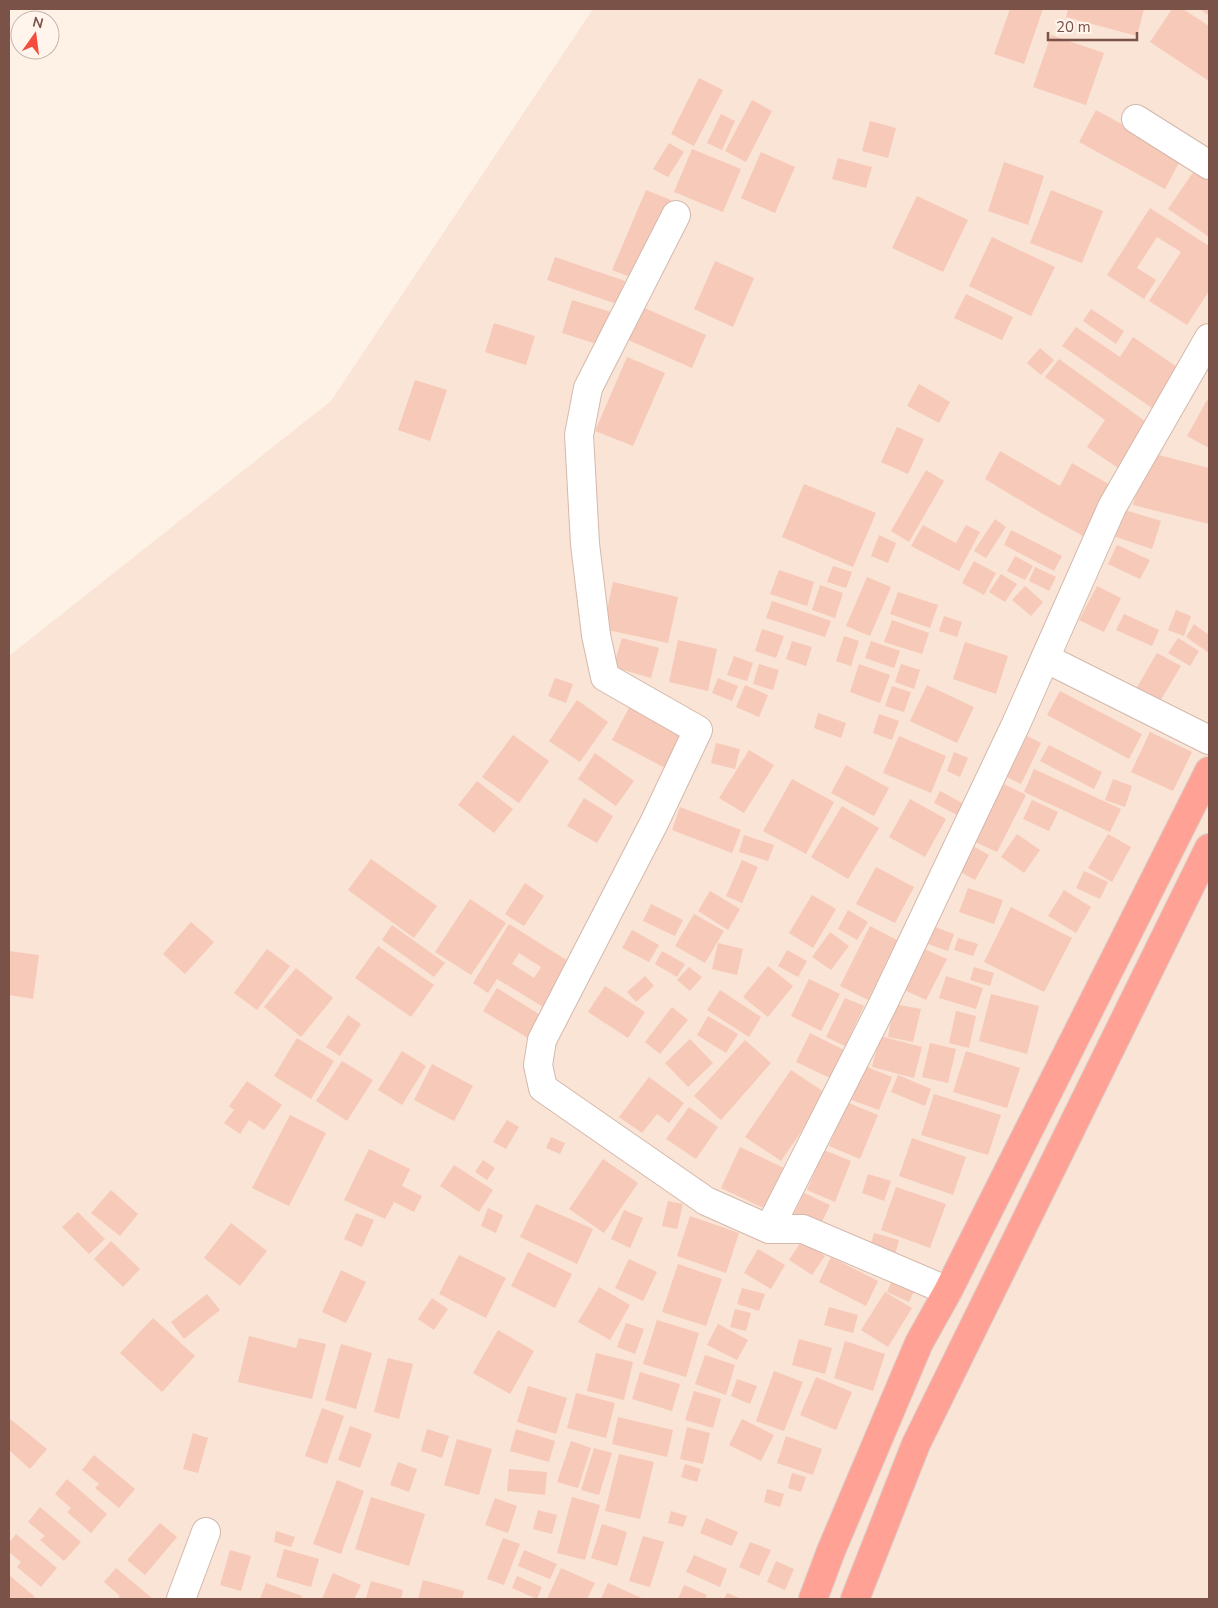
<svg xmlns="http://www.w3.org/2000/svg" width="1218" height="1608" viewBox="0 0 1218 1608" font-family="'Nunito Sans',sans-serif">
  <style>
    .residential { fill: #f9e4d5 }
    .building { fill: #f7c9b9; fill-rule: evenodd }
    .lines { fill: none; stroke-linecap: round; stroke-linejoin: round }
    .minor-casing { stroke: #d4b8ac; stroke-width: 30 }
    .highway-casing { stroke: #dacfcb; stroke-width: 30 }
    .minor { stroke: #fff; stroke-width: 28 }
    .highway { stroke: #ffa295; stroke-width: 28 }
  </style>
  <rect width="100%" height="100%" fill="#fef1e5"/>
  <path class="residential" d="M593,9H1209V1599H9V656L331,401Z"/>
  <path class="building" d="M1010,9H1043L1024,64L994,54Z
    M1068,9H1144L1137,36L1066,17Z
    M1172,9H1183L1209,26V81L1150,42Z
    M1200,9H1209V14L1208,15Z
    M1051,35L1104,53L1086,105L1033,87Z
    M699,78L723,90L694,146L671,134Z
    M752,100L772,111L746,162L725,151Z
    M1096,110L1182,157L1165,189L1079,142Z
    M721,114L735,121L722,150L707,143Z
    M870,121L896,128L888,158L862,151Z
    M669,143L684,152L668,177L653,169Z
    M692,149L741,169L723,212L674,192Z
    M761,152L795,167L775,213L741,198Z
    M838,158L872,167L866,188L832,179Z
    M1004,162L1044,176L1028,225L988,211Z
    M1196,168L1209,177V237L1168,209Z
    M646,190L671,200L638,280L612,270Z
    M1051,190L1103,211L1082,263L1030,243Z
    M917,196L968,220L943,272L892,248Z
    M1150,208L1209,246V291L1187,325L1149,301L1181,252L1157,237L1137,268L1156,280L1144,299L1107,275Z
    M992,237L1055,267L1031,316L969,286Z
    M555,257L625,281L617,304L547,280Z
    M715,261L754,278L733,327L694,309Z
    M966,294L1013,317L1002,340L954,318Z
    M572,300L611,312L600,345L562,333Z
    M640,306L706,335L692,368L626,339Z
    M1091,309L1124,331L1116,344L1083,321Z
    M494,323L535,336L526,365L485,352Z
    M1076,327L1120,357L1133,337L1180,369L1152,408L1062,346Z
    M1040,348L1054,360L1041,375L1027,363Z
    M627,357L665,373L633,446L595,431Z
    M1059,359L1149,424L1118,468L1087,447L1105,420L1045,377Z
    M415,380L447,390L430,441L398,430Z
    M919,384L950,402L939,423L907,406Z
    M1207,400L1209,402V448L1187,436Z
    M897,427L924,439L908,474L881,462Z
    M1000,451L1060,486L1072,463L1112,486L1083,536L1043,514L985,479Z
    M1147,452L1209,468V524L1133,505Z
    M926,470L944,481L909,542L891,531Z
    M804,484L876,513L853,567L782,537Z
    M1118,508L1161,521L1152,549L1110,535Z
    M995,519L1006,527L986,558L974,551Z
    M923,525L956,543L966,525L980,532L959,571L911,546Z
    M1011,530L1062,556L1054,571L1004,545Z
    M879,535L896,543L888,563L871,556Z
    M1117,545L1150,560L1140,579L1108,564Z
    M1015,556L1033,566L1025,580L1007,571Z
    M974,561L996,573L984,595L962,583Z
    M833,566L852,572L846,588L827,582Z
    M1035,567L1056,577L1049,591L1029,581Z
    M779,570L814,582L807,606L770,594Z
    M1001,574L1017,584L1005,602L989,592Z
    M867,577L891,587L870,636L846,626Z
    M613,582L678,597L668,643L603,629Z
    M820,585L843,593L835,618L812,610Z
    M1025,586L1043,602L1031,616L1012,600Z
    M1097,586L1121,598L1104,632L1079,620Z
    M898,592L938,605L930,628L890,614Z
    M772,601L831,621L825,637L766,618Z
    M1176,610L1191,616L1184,636L1168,630Z
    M1124,614L1159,630L1152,646L1116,630Z
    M944,616L962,622L957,637L939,631Z
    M892,620L929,633L922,654L884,642Z
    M1194,624L1209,635V653L1186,637Z
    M762,629L784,636L776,658L755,651Z
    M844,636L859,641L851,666L836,661Z
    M622,638L659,648L651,678L613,667Z
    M1178,638L1199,651L1190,666L1168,653Z
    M678,640L717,649L708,691L669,682Z
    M792,641L812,647L806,666L786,659Z
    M871,641L900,651L894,668L865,658Z
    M965,642L1008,656L996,694L953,679Z
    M1157,653L1181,666L1156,708L1133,694Z
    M734,656L753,663L747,681L727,675Z
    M759,664L779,670L773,690L753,684Z
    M859,664L890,675L880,703L850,692Z
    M901,664L920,670L914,689L895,682Z
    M555,678L573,684L566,703L548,696Z
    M718,678L738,686L732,701L712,693Z
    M745,685L768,695L759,717L736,707Z
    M927,685L974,707L957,743L910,721Z
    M892,686L911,692L904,712L885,706Z
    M1060,691L1142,734L1129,759L1047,715Z
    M577,700L608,722L580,762L549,741Z
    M631,704L686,732L667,769L612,740Z
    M818,713L846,723L841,738L814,728Z
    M879,714L899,721L892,740L873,733Z
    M1150,732L1192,752L1173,791L1131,772Z
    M513,735L549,761L519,803L482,777Z
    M899,736L946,756L931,793L883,773Z
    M1027,736L1041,743L1021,784L1007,777Z
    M716,743L740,749L735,769L711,763Z
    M1049,745L1102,772L1094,789L1040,761Z
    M749,750L774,765L744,813L719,798Z
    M954,752L968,758L960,777L947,771Z
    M595,753L634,781L616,806L578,779Z
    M846,765L889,788L874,816L831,793Z
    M1034,769L1121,809L1110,832L1024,792Z
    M792,779L834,802L806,854L763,831Z
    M1113,779L1132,786L1125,807L1105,800Z
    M477,781L513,809L494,833L458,805Z
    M1002,783L1026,795L997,852L973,841Z
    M940,791L964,804L957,815L934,803Z
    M584,798L613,816L597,843L567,826Z
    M910,799L946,819L925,857L889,837Z
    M1032,800L1058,812L1049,831L1023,819Z
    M842,806L879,828L848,879L811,857Z
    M680,807L741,830L732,853L672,830Z
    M1017,834L1040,850L1024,873L1001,857Z
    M1108,834L1131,847L1112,882L1088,868Z
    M744,835L774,845L768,861L739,852Z
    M971,845L989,855L975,880L957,870Z
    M371,859L437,906L414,938L348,890Z
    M742,860L758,867L742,903L726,896Z
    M876,867L914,887L895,923L856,904Z
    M1084,871L1108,882L1100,899L1076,888Z
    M525,883L544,896L524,926L505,914Z
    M968,888L1003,900L994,924L959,912Z
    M1064,890L1091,907L1076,933L1048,916Z
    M710,891L740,909L728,930L698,911Z
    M812,895L836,909L813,948L789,933Z
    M470,899L506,923L471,975L435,952Z
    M651,904L683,920L675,936L643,921Z
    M1011,907L1072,938L1044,992L984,962Z
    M848,910L868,922L857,940L838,929Z
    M694,914L724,931L705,963L675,946Z
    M191,922L214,942L185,974L163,954Z
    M509,924L573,964L545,1008L497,979L488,993L473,983ZM519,953L541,967L534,978L512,964Z
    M392,925L445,963L434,977L382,940Z
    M870,926L897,940L868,1000L840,986Z
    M932,926L954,934L948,951L925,943Z
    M632,930L659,945L649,962L622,948Z
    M830,932L849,946L831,970L812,957Z
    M958,938L978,944L973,956L954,950Z
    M718,943L743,949L737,975L712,969Z
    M378,946L434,985L411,1017L355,978Z
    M920,947L947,959L926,1000L900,988Z
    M267,949L290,966L257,1010L234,993Z
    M787,950L807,961L798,977L778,966Z
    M9,951L39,955L33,999L9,995Z
    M662,951L685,964L677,977L655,964Z
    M768,966L793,986L768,1017L743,997Z
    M689,967L702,977L690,991L677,980Z
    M974,967L994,973L990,986L970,980Z
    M296,968L333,998L301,1037L264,1007Z
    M645,976L654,986L636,1002L627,992Z
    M946,976L983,988L976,1009L939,998Z
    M809,979L840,994L821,1031L791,1016Z
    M605,986L645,1012L628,1038L588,1012Z
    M497,988L542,1016L528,1038L483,1011Z
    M720,990L761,1017L749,1037L707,1010Z
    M991,994L1039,1006L1027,1054L979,1041Z
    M845,998L864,1006L845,1046L826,1037Z
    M894,1004L921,1009L913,1042L888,1037Z
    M672,1007L688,1020L660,1054L645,1042Z
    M956,1011L976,1016L969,1048L949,1043Z
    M348,1015L361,1024L340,1056L326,1047Z
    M708,1016L738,1034L726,1053L697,1035Z
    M810,1033L844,1050L830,1078L796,1062Z
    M880,1036L922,1047L914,1078L872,1067Z
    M297,1038L334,1061L311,1099L274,1076Z
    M690,1039L713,1063L688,1087L665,1063Z
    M745,1040L771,1063L721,1120L694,1096Z
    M930,1043L956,1049L948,1083L922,1077Z
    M402,1051L426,1066L402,1105L378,1090Z
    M966,1051L1020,1068L1007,1108L953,1092Z
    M342,1061L373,1080L347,1121L316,1101Z
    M432,1064L473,1086L454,1121L414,1100Z
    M862,1065L892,1077L879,1110L849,1099Z
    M791,1070L827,1094L781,1161L745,1137Z
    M898,1075L931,1089L925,1106L891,1092Z
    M649,1077L684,1103L669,1123L657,1114L642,1133L619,1117Z
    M247,1081L282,1105L264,1130L249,1120L240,1134L224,1123L234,1110L229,1106Z
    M934,1094L1001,1115L988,1155L921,1135Z
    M846,1102L878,1115L860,1159L829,1146Z
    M689,1107L718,1127L696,1159L666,1139Z
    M290,1115L326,1133L289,1206L252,1188Z
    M507,1120L519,1127L506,1149L493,1142Z
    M551,1137L565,1143L560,1154L546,1148Z
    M912,1138L966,1157L953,1195L899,1176Z
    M740,1147L788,1170L768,1210L721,1188Z
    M369,1149L410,1169L402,1186L422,1196L414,1212L394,1202L385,1219L344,1200Z
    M824,1150L851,1161L835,1202L807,1190Z
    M603,1159L638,1183L604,1233L569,1209Z
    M483,1160L495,1168L487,1180L475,1172Z
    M454,1165L493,1190L479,1212L440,1186Z
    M868,1174L891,1181L884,1201L862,1193Z
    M896,1187L946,1204L930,1248L881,1230Z
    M111,1190L138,1214L120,1236L91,1213Z
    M804,1193L830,1205L819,1228L793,1216Z
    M668,1201L683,1204L677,1229L662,1226Z
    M536,1204L593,1229L577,1264L520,1237Z
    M488,1208L503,1215L496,1233L481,1226Z
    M624,1210L643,1218L630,1248L611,1239Z
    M78,1212L105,1239L89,1254L62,1227Z
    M356,1213L374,1220L362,1247L344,1239Z
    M690,1216L739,1233L726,1273L677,1256Z
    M231,1223L267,1251L240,1286L204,1258Z
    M874,1233L899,1240L895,1255L870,1248Z
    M802,1240L825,1256L812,1275L789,1260Z
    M111,1241L140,1269L123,1287L94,1259Z
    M758,1249L785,1265L771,1289L744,1273Z
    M528,1252L572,1274L555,1308L511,1286Z
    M459,1255L506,1278L486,1318L439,1294Z
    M831,1257L878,1281L866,1306L819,1282Z
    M629,1259L657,1272L643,1301L615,1288Z
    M678,1264L722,1279L706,1326L662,1312Z
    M341,1270L366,1282L346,1323L322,1312Z
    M895,1274L917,1285L909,1302L887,1292Z
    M599,1287L630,1305L610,1340L578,1322Z
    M742,1288L765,1294L759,1311L737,1304Z
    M885,1292L912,1308L888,1347L861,1330Z
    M207,1294L220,1310L184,1339L171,1322Z
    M432,1298L448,1309L434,1330L418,1319Z
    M829,1307L858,1315L853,1333L824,1325Z
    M735,1309L751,1313L746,1331L730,1327Z
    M153,1318L195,1356L162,1392L120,1353Z
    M657,1320L699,1333L686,1377L643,1364Z
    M626,1323L644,1329L635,1354L617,1347Z
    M718,1324L748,1340L737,1360L707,1345Z
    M498,1330L534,1351L510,1394L473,1373Z
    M249,1336L296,1348L299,1338L326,1344L312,1399L238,1382Z
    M799,1339L832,1348L825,1374L792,1365Z
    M845,1341L885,1354L873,1391L834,1378Z
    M341,1344L372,1353L356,1409L325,1400Z
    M596,1353L633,1362L624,1400L587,1391Z
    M705,1355L735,1365L726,1395L695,1384Z
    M388,1358L413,1364L399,1419L374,1412Z
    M774,1371L803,1382L784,1431L756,1421Z
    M640,1372L680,1384L672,1411L632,1399Z
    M816,1377L852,1392L836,1430L800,1415Z
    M737,1379L757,1386L750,1404L731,1396Z
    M528,1386L567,1398L556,1434L517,1422Z
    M694,1391L721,1399L713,1428L685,1420Z
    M576,1393L615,1403L606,1438L567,1428Z
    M322,1408L344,1416L327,1464L305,1456Z
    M618,1417L673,1430L667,1457L612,1444Z
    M9,1418L47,1449L30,1469L9,1450L10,1444L9,1443Z
    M742,1419L774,1435L761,1461L729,1445Z
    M350,1426L372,1434L360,1468L338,1460Z
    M687,1427L710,1433L703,1464L680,1459Z
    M427,1429L449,1436L442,1458L421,1451Z
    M516,1429L555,1441L549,1462L510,1451Z
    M193,1433L208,1438L198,1473L183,1469Z
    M786,1436L822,1449L813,1475L777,1463Z
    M457,1439L492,1449L479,1495L444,1485Z
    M571,1441L591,1448L578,1488L557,1482Z
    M594,1448L612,1453L599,1495L581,1490Z
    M619,1454L654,1462L640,1519L605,1511Z
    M94,1455L135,1489L119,1508L95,1488L99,1484L82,1470Z
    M398,1462L417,1469L409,1492L390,1485Z
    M685,1464L701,1469L697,1482L681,1477Z
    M509,1469L547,1472L545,1495L507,1491Z
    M792,1473L806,1477L801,1492L788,1488Z
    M67,1479L107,1514L91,1533L67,1512L71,1508L55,1494Z
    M337,1480L364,1491L341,1554L313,1544Z
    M767,1489L784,1494L780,1507L764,1502Z
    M371,1497L425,1514L409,1566L355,1549Z
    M572,1497L600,1505L585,1560L557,1553Z
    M495,1498L517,1506L508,1533L485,1525Z
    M40,1507L81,1542L64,1561L40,1540L45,1536L28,1522Z
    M538,1510L557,1515L552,1534L533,1529Z
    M671,1511L687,1516L683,1527L668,1523Z
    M706,1518L738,1532L732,1546L700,1533Z
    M160,1523L177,1537L145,1575L127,1560Z
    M602,1524L627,1532L617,1566L591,1558Z
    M276,1531L295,1537L291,1547L274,1542Z
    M16,1534L57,1568L41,1587L17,1567L21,1562L9,1552V1543Z
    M643,1536L664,1542L650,1587L629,1581Z
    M503,1538L520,1544L504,1585L487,1579Z
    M750,1542L771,1550L759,1576L739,1567Z
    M284,1549L319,1559L311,1587L276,1577Z
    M230,1550L251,1556L241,1591L220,1585Z
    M524,1550L557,1564L550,1579L518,1566Z
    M694,1555L727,1569L720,1587L686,1572Z
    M776,1561L794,1569L785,1590L767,1582Z
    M116,1568L153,1599H118L120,1596L104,1582Z
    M561,1568L595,1583L587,1599H547Z
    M333,1573L361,1585L354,1599H322Z
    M9,1575L35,1597L33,1599H9Z
    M517,1576L542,1587L537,1599L512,1588Z
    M423,1580L464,1591L462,1599H418Z
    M371,1581L403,1590L401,1599H372L366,1598Z
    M266,1583L302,1596L301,1599H260Z
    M608,1583L644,1599H601Z
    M684,1585L707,1595L705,1599H678Z
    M727,1593L742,1599H724Z"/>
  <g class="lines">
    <g class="minor-casing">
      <path id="minor" d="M1136,119L1209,165
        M676,215L588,388L579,435L585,544L596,635L605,677L698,730L654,823L542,1040L538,1065L543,1088L706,1201L769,1229H803L948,1291
        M1045,658L1209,740
        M769,1229L883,1004L1016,724L1112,507L1209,338
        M181,1599L206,1532"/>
    </g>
    <g class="highway-casing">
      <path id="highway" d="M813,1599L831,1551L919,1343L948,1291L1209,771
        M855,1599L916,1444L1209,848"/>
    </g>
    <use href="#minor" class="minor"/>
    <use href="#highway" class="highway"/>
  </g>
  <rect width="1218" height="1608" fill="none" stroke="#7a5247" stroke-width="20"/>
  <g transform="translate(35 35) rotate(14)"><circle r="24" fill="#fff5ed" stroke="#cab4ab"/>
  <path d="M0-4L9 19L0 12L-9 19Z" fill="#f54d3d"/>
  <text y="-8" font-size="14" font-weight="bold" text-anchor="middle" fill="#7a5247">N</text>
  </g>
  <path d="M1048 32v8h89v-8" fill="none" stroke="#7a5247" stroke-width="2.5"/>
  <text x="1056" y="32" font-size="15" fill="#7a5247" stroke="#fff5ed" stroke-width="4" paint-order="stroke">20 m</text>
</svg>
